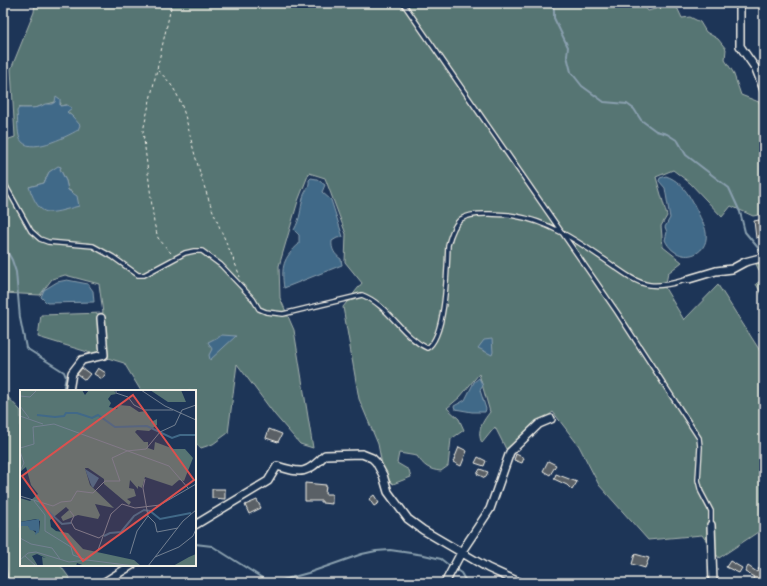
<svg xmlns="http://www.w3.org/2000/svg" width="767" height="586" viewBox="0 0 767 586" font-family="Mali,sans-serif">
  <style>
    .green { fill: #577573; stroke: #a6b3ae; fill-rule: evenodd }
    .water { fill: #416988; stroke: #899fae }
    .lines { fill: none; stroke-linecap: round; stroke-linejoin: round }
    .stream { stroke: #899fae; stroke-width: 2 }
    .building { fill: #5a6166; stroke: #f4f1e8 }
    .service-casing { stroke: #f4f1e8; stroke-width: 6 }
    .minor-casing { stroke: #f4f1e8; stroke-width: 10 }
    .tertiary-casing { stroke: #f4f1e8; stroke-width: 12 }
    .path { stroke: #f4f1e8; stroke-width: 1; stroke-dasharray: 3 3; stroke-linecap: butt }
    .service { stroke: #1d3557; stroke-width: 3.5 }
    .minor { stroke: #1d3557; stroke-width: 7 }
    .tertiary { stroke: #1d3557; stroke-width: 9 }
    .inset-river { fill: none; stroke: #416988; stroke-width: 2 }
    .inset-road { fill: none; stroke: #738091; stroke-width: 1 }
    .view { fill: #dc504e; fill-opacity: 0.15; stroke: #dc504e; stroke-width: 2 }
    .inset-edge { fill: none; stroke: #f4f1e8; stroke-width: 2 }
  </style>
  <rect width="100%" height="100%" fill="#1d3557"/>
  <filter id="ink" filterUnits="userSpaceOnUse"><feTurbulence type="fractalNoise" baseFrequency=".025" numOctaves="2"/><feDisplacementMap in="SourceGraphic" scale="8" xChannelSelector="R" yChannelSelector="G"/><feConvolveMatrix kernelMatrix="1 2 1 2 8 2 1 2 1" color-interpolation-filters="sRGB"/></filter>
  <g filter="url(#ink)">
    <path class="green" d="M35,3H642L648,11L675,3L682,18L690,17L700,22L706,32L718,39L726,49L725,60L733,72L741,95L764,104V214L753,216L731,206L722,217L690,183L673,170L656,177L667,216L661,226L663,247L682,262L668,273L665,288L684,320L718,285L764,357V528L719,558L702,535L648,540L599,485L579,446L553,412L506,449L495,427L482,443C476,431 483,421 490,412L479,374L460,397L447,408L459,419L464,430L451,439L448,466L441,471C429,470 424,466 417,456L399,453L397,463L409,470L411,477L393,484L384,475L378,444L359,399L343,307L362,283L345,262L346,234L325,178L309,173L298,201L279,266L280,298L294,330L313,448L300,444L275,415L237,364L228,433L213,444L201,448L195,443V391H141L124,363L38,337L41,315L103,313L99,284L65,275L52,279L40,295L3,293V141L15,137L11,69L34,12ZM55,102L61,103L60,106L67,105L71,108L67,112L73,117L19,108H34ZM61,167L60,169L66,181L68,190L73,192L29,187L44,183L49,172Z
      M764,263V298L756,284L763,279L756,264Z
      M3,392L21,411V565H60L73,583H3Z"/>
    <path class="water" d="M56,96L60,99V106L67,105L72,108L67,112L73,117L80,125L78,130C66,137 28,156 20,139C17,132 18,119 17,111L19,108C28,108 38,109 45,104H52L55,102Z
      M58,166L61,167L60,169L66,181L68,190L77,196L79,206C48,214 41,220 29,187L44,183L49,172Z
      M666,176C687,183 694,206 704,225C716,255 678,268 665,240L667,232L665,227L670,218L665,188L659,181L660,178Z
      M311,178L317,179L325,185L322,192L331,200L343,237L337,238L332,241C331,249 335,255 341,259L342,265L284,288C281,267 283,258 299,244V235L294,230C301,217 300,211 303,198C304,191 310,188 309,180Z
      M67,280L88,284L93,291L94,302L47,303L41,297L44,290L57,282Z
      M222,335L236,336L210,360L209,355L212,349L208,342Z
      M492,339L493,352L492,355L478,348L484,340Z
      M479,378L483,386L480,390L486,409L485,412H472L455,409L454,406L465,400L474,382Z"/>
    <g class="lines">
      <path class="stream" d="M551,3L554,10V18L568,47L567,56L571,72L582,86L604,102L627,104L634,109L641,120L656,131L667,134L678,141L686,155L729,188L740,212L745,232L764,255
        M3,244L12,260L16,272L20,318L26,348L64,372L66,377L63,391
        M195,544L212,546L267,581H279L308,573L362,554L376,551L390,550L424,555L441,559L451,567
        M455,569L461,573L467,583"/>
    </g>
    <path class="building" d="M764,219V236L756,238L754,221Z
      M82,368L90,374L85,380L77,374Z
      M98,368L106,373L102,379L94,374Z
      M269,429L282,434L278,442L266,438Z
      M459,447L467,451L461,466L453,462Z
      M516,454L524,458L522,463L514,460Z
      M478,457L486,461L484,466L475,463Z
      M548,461L556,465L550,475L543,471Z
      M480,469L488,472L485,478L477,474Z
      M556,474L577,482L572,490L567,485L554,479Z
      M305,483L326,485L325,494H332V504L322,503V501H305Z
      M212,489H225V499L212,498Z
      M374,495L379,503L374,506L369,499Z
      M257,500L261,508L249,514L245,505Z
      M635,554L649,558L645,568L632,564Z
      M730,561L742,568L739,573L726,567Z
      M748,566L757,572L759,568L764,571L759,583H751L754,577L745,572Z"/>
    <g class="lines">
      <g class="service-casing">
        <path id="service" d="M403,3L617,312L699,438L700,447L698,480L701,492L711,511V525
          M3,181L31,231L40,239L48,242L93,246L113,257L138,275H144L185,253L194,251H202L221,265L253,299L259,309L266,312L283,314L362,295C389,305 401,336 427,348C446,338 447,267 448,245C455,218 462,213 490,214C498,215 507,214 515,216C547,221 576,240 602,258C616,267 634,283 650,285C663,287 677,282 689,279
          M3,566L6,583"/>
      </g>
      <g class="minor-casing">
        <path id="minor" d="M740,3V46L756,69L764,90
          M689,279L716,271L732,269L745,262L764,257
          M69,391L72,373L82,360L104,355L101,318
          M195,525L268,481L277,466C302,474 307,474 325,455L362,454L372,458L376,462L383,475L388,492L408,519L423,530L488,568L521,583
          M711,525L713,583
          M103,583L132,565
          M445,583L462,551L490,509L510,452L539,424L551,419"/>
      </g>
      <g class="tertiary-casing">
        <path id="tertiary" d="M3,582L5,583"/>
      </g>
      <path class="path" d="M158,71C186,93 187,131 197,162C201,177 206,192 211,206C220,230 232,253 240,277
        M171,253L158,238L154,223L143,131L172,3"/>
      <use href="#service" class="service"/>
      <use href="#minor" class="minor"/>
      <use href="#tertiary" class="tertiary"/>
    </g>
  </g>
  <g transform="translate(20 390)">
    <rect width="176" height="176" fill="#1d3557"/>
    <path d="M0,0H62L65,5L69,0H94L96,4L91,5L88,9L91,13L89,17L97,19L99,15L110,16L119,22L126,21L131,32L137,29V35L129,41L117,40L115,42L124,52H128V58L134,60L135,52L154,59H165L173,68L164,91L159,90L152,96L125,87L122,98L118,96V99L110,90L109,98L114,99L116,106L107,109L111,112L109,115L84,94V89L68,78H65L70,95L94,118L75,114L80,125L78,129L58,125L43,131L41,127L49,120L46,117L30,130L31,137L36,141L48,143L63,159L114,170L121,176H65L57,173L56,176H23L22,167L26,168L17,164L12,166L18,176H0V136H8L16,143L19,142L20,131L16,129L0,132V108L10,111L18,104L11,95L6,77L0,82ZM130,0H161L166,12H148ZM176,164V176H153L169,167Z" fill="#577573"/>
    <path d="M65,79L79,88L73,98L71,95ZM19,129V142L15,145L16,141L10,140L8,136H0V132Z" fill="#416988"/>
    <path class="inset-river" d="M17,25L35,27L44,26L46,23H57L72,28L78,25L95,37L127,36L152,48L160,45H176M20,114L42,134L51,133M84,146L90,143L101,142L114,126L124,120L130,121L140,129L171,123"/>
    <path class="inset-road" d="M96,0V3L108,7L114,15L124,20H153M121,0L145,16L176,30M0,6L10,7L17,0M0,16L9,28M0,26L23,34M0,58L14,54L13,37L34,34L149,76L168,98M0,61L4,73L0,81M125,89L123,98L128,126L135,133L137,142L158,138M0,106L33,116L41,112L51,111L57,101L73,103L85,91H100L92,68L107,61L126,59L140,42L155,35L162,20L176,15M14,111L25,125V141L51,157L53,165L64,169M50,121L54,126L51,132L55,139L79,148L83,145M0,148L11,154L32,158L40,169M78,160L91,124L102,114L115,118L140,115L176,94M110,164L117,141L128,126M5,166L16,176M135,167L159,157L173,146L176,139M0,170L8,163L16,162L49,172L67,170L114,176M128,176L163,131L176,120"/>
    <path class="view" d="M113,5L174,90L63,171L2,86Z"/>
    <rect width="176" height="176" class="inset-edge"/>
  </g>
  <rect width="767" height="586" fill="none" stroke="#1d3557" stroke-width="16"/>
  <rect x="8" y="8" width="751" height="570" fill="none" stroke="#f4f1e8" stroke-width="1.5" filter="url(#ink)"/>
</svg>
